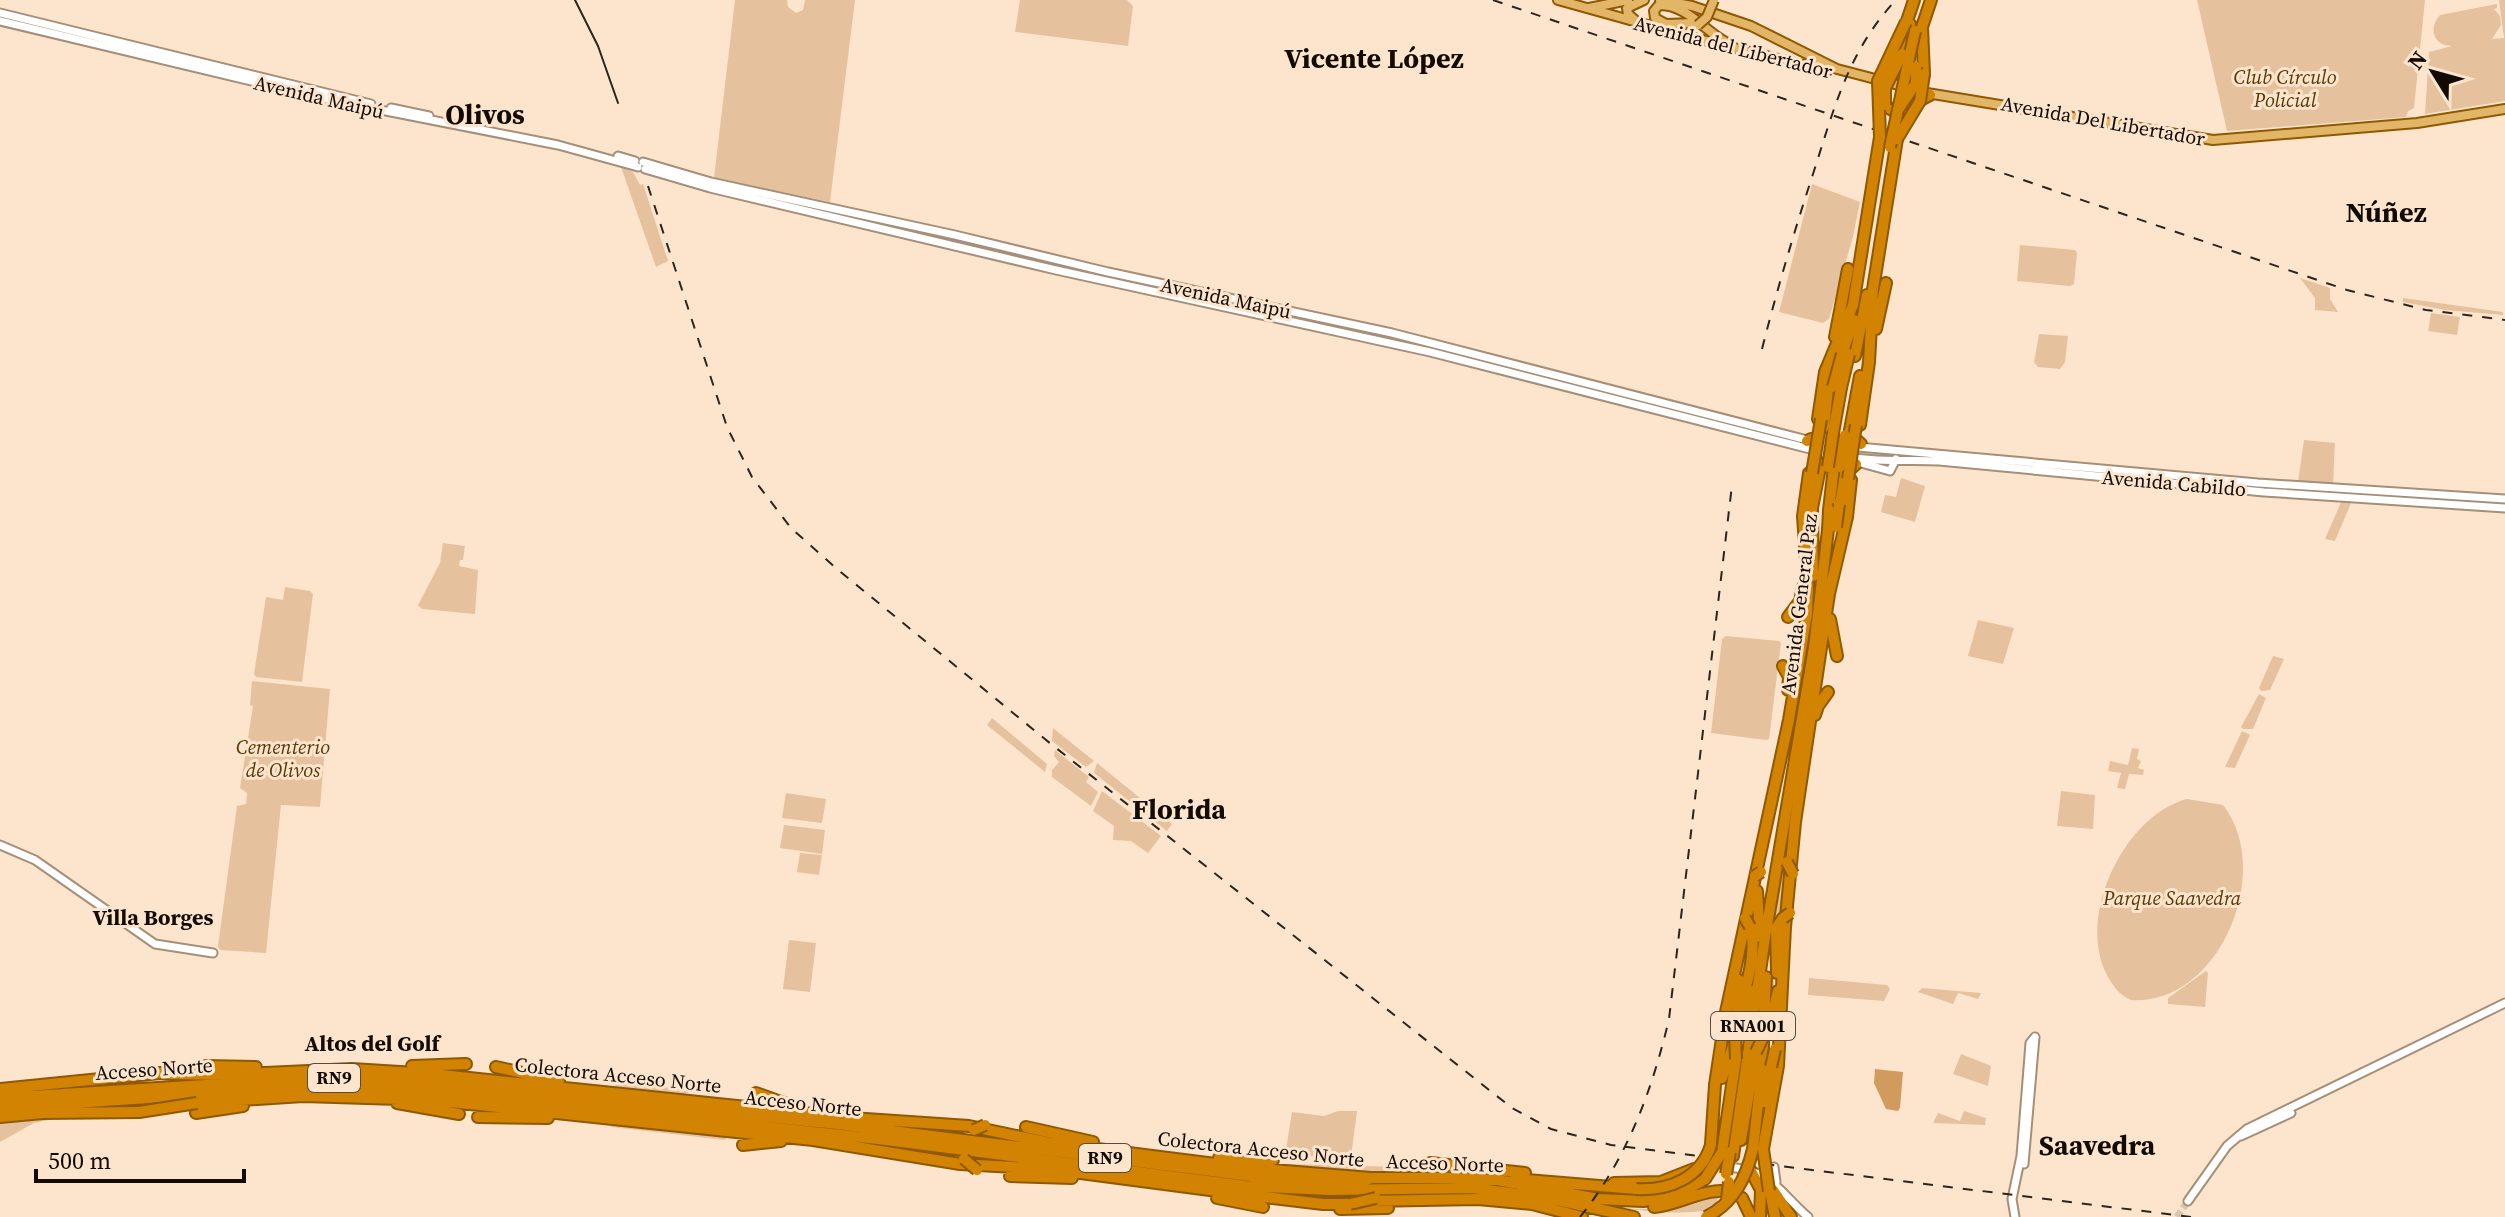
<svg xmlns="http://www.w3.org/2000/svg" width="2505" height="1217" viewBox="0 0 2505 1217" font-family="'Source Serif 4',serif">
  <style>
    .green { fill: #e5c29d }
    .forest { fill: #d19b5e }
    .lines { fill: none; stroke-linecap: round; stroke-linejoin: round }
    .secondary-tunnel { stroke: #dac4af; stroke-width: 7; stroke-dasharray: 7 3.5; stroke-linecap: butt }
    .secondary-casing { stroke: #a58f79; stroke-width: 11 }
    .primary-casing { stroke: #8e5902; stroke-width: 12 }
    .highway-casing { stroke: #8e5902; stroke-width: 14 }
    .secondary { stroke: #fff; stroke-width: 7 }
    .primary { stroke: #e3b567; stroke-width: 8 }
    .highway { stroke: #d18301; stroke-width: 10 }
    .tram { stroke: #2d241b; stroke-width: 2 }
    .rail { stroke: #2d241b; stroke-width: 2; stroke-dasharray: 10 10; stroke-linecap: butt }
    .primary-bridge-casing { stroke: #8e5902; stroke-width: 12; stroke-linecap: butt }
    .highway-bridge-casing { stroke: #8e5902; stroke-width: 14; stroke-linecap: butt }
    .primary-bridge { stroke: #e3b567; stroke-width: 8 }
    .highway-bridge { stroke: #d18301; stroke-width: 10 }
    .labels { text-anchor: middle; stroke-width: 6; stroke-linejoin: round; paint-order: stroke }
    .shield { fill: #fde5cd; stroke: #584c40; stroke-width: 2 }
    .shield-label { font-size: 18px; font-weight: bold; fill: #120b04 }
    .street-label { font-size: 20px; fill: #120b04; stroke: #fde5cd }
    .park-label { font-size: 20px; font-style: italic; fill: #5a3704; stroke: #fde5cd }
    .neighbourhood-label { font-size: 22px; font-weight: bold; fill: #120b04; stroke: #fde5cd }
    .district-label { font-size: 28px; font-weight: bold; fill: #120b04; stroke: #fde5cd }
  </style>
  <rect width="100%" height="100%" fill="#fde5cd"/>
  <path class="green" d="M735,0H787L788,7L796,13L803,10L805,0H855L830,202L714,178Z
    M1020,0H1127L1133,6L1128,46L1015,32Z
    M2197,0H2425L2414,108L2408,111L2406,117L2227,131Z
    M2499,0H2505V101L2425,114L2429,52L2452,46C2433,46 2428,28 2440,15L2497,4V8L2494,9L2500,16L2501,25L2492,39L2504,38Z
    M621,167L633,172L640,185L643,184L668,261L656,267Z
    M1812,184L1860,202L1853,237L1829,319L1823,323L1779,312Z
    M2020,245L2075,250L2077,253L2074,284L2070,286L2017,281Z
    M2300,278L2330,288V299L2338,312L2315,310V298Z
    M2403,298L2503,312V315L2445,310L2403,302Z
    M2431,313L2460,317L2457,335L2428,331Z
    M2039,334L2068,336L2065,362L2060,369L2038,367L2034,362Z
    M2304,440L2335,443L2333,485L2298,482Z
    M1901,478L1925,486L1915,522L1881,512L1885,495L1896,497Z
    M2342,500L2351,503L2335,541L2325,539Z
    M443,543L465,546L463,560H460L459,566L478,570L475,614L422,609L418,605L440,563Z
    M285,587L310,591L313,594L302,682L256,677L254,674L266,597L283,600Z
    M1978,620L2014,628L2003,664L1968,656Z
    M1726,636L1779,641L1781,643L1769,739L1766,740L1711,733L1722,639Z
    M2273,656L2284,659L2270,690L2261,691L2259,688Z
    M252,681L330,689L320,807L281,805L266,953L220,950L218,946L237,806L246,804L247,793L240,788L253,706L250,705Z
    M2259,694L2266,698L2253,729H2243L2241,727Z
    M992,718L1047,764L1045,772L987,725Z
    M1053,728L1094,761L1086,767L1052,741Z
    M2242,731L2250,735L2235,768L2225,767Z
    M2132,748L2139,749L2137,759L2141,761L2138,768L2144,770L2143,775L2129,774L2125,789L2117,788L2121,773L2108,771L2110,761L2128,765Z
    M1055,750L1089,777L1086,782L1098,792L1091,806L1052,777V770L1059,762L1054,756Z
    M1097,763L1172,824L1167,831L1094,773Z
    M1102,791L1161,836L1148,853L1131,841L1113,840L1114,826L1093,811Z
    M2061,791L2095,795L2093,829L2057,826Z
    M786,793L826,799L822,823L782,818Z
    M2187,799L2223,805C2275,871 2219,1006 2131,1000C2119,995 2112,985 2106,973C2077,915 2125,815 2187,799Z
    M784,825L825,830L822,854L780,848Z
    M1785,850L1788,867L1783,916L1774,935V999L1768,1008L1775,908Z
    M800,853L822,855L819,875L797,872Z
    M789,940L816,943L810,992L783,989Z
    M2206,971L2208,973L2205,1007L2168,1004V998Z
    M1809,978L1887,985L1890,989L1884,1001L1808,995Z
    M1922,988L1981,993L1978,999L1958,993L1953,1004L1918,992Z
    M1961,1054L1991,1066L1988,1086L1953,1074Z
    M617,1082L700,1091L683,1094L614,1088Z
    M1338,1111H1357L1351,1157L1285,1156L1292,1112L1324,1116Z
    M1964,1111L1986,1118L1985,1125L1933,1123L1938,1113L1960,1121Z
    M54,1119L34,1123L0,1142V1123Z
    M612,1122L729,1134L725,1140L611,1127Z
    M1285,1164C1331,1164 1375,1168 1421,1166L1419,1171L1371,1173L1283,1165Z
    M1719,1193L1715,1209C1678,1217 1621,1210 1583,1200L1635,1209H1656Z"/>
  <path class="forest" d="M1875,1069L1903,1072L1900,1108L1898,1111L1886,1109L1874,1083Z"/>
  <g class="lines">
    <path class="secondary-tunnel" d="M2177,1217L2188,1201"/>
    <g class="secondary-casing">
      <path id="secondary" d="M0,13L371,104
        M0,21L335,101L558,145L638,167
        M391,108L429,116
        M618,156L635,161
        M643,162L711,182L955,235L1108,272L1392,333L1811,441
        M645,169L710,188L1056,270L1430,352L1810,449
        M1858,447L2258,483L2505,499
        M1850,457C1879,463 1909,459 1939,461L2264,492L2505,508
        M1861,463L1890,471L1896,459
        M0,845L35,860L155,944L213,953
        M2241,1136L2291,1113
        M2024,1164L2035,1037
        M1725,1167C1772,1169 1777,1190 1808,1217
        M1774,1167L1776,1182
        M2188,1201L2227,1146L2247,1129L2505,1003
        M2015,1217L2012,1199L2021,1156L2030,1043L2035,1037"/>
    </g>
    <g class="primary-casing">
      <path id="primary" d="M1558,0L1698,39L1827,71
        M1660,0L1692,6L1751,26L1837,69L1906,87
        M1589,8L1628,0
        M1635,20L1628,14L1627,8L1644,0
        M1694,23L1666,24L1655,18L1654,11L1659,5C1686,4 1706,32 1726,42
        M1927,93L2213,140L2417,123L2505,109"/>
    </g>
    <g class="highway-casing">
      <path id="highway" d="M1904,30L1914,0
        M1902,54L1910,24
        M1924,74L1922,27L1931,0
        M1885,105C1900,120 1914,102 1930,95
        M1876,329L1886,283
        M1835,337L1848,269
        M1842,354L1854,320
        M1855,356L1867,295
        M1860,376L1850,430L1852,436L1861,444
        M1818,419L1825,372L1853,305L1880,137
        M1860,425L1869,362L1873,289L1897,139
        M1824,427L1828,389L1832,382
        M1833,433L1841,388
        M1807,441L1811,439
        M1829,510L1834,467
        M1839,511L1845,474L1856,464
        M1813,576L1812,508L1820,468L1816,459
        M1788,617L1800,601L1803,587
        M1830,619L1837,656
        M1783,666L1789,677L1788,690
        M1815,715L1818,706L1828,692
        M1757,891L1760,937
        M1777,973L1776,928L1783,918
        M1742,999C1749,978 1757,949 1750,927
        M1771,1020L1778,991
        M1735,1033L1739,980
        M206,1066L256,1067
        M412,1066L466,1064
        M496,1067L559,1081
        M173,1074L223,1075L352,1069L432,1074L851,1118L969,1126L1050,1143L1247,1168L1371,1178
        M1722,1078L1752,991
        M0,1089L160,1073
        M756,1093L795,1107
        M0,1098L283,1080L382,1079L837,1124L1274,1179L1354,1183L1373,1178H1453L1497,1180L1598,1199L1643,1201L1678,1195L1705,1179
        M1764,1102L1771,1067
        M197,1103L303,1096L431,1100L813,1140L960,1164L1050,1169L1248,1195L1323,1204H1350
        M397,1103L459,1114
        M0,1108L282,1089L356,1088L419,1090L878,1139L1246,1186L1330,1190L1472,1188L1548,1198L1634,1217
        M196,1113L243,1106
        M0,1117L43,1113L139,1112
        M478,1117L548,1118
        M1026,1127L1093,1142
        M1741,1140L1756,1052
        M1711,1144L1715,1085L1726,1012L1789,720L1807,614L1808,588L1803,516L1809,473
        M743,1145L781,1141
        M1753,1149L1762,1068L1766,977
        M1763,1149L1778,1066L1785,927L1795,822L1829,594L1847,517L1851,480
        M1722,1152L1736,1059
        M1733,1156L1765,937L1814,647L1828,530
        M1219,1158L1273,1160
        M1430,1163L1525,1173
        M1751,1171L1761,1190L1760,1217
        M1010,1176L1072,1178
        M1515,1179L1636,1189
        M1614,1183L1661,1182L1694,1169
        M1773,1190L1791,1217
        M1771,1196L1775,1217
        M1217,1198L1263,1207
        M1367,1201L1478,1199L1532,1204L1582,1217
        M1654,1207C1682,1205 1717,1179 1742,1198L1751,1217
        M1340,1209L1388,1208"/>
    </g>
    <use href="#secondary" class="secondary"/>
    <use href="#primary" class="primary"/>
    <use href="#highway" class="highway"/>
    <path class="tram" d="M575,0L598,46L618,103"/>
    <path class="rail" d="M1493,0L2347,290L2426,310L2505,320
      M648,186L727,427L752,477L791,528L837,569L1051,744L1512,1108L1551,1129L1611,1145L2191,1217
      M1762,349C1777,290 1794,232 1813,174C1834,109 1848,51 1896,0
      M1580,1217C1627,1159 1652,1091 1669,1019L1732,485"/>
    <g class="primary-bridge-casing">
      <path id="primary-bridge" d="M1698,25L1707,17L1714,0"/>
    </g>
    <g class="highway-bridge-casing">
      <path id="highway-bridge" d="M1885,105V88L1902,54
        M1900,107L1916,83V67
        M1880,137L1878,81L1906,22
        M1897,139L1920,101L1924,74
        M1890,147L1915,31
        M1833,387L1842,354
        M1841,388L1849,354
        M1828,467L1833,433
        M1840,467L1845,435
        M1812,473L1821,419
        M1848,479L1856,425
        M1836,527L1839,504
        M1828,530L1829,510
        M1787,862L1793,874
        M1755,876L1761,872
        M1745,918L1750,927
        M1783,918L1790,913
        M1735,1033L1736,1059
        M1756,1052L1771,1020
        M1771,1067L1775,1049
        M160,1073L173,1074
        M139,1112L197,1103
        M974,1130L985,1125
        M1763,1149L1769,1191
        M964,1159L977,1170
        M1726,1174L1730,1152
        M1705,1179L1722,1152
        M1636,1189C1669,1191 1701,1178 1711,1145
        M1727,1199L1729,1182
        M1350,1204L1376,1198
        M1706,1217C1734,1203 1746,1178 1753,1149"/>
    </g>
    <use href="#primary-bridge" class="primary-bridge"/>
    <use href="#highway-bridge" class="highway-bridge"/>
  </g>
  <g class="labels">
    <g class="shield">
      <rect x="1711" y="1012" width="84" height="28" rx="6"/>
      <rect x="308" y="1064" width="52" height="28" rx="6"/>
      <rect x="1079" y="1144" width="52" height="28" rx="6"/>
    </g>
    <g class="shield-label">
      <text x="1753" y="1032">RNA001</text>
      <text x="334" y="1084">RN9</text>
      <text x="1105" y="1164">RN9</text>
    </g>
    <g class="street-label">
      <text transform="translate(1733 47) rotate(14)" y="7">Avenida del Libertador</text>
      <text transform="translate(319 97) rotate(13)" y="7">Avenida Maipú</text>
      <text transform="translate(2103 121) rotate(10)" y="7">Avenida Del Libertador</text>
      <text transform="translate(1226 298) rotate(12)" y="7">Avenida Maipú</text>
      <text transform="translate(2174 483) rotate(5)" y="7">Avenida Cabildo</text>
      <text transform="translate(1799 604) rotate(-83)" y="7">Avenida General Paz</text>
      <text transform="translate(154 1069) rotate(-4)" y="7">Acceso Norte</text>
      <text transform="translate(618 1075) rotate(6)" y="7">Colectora Acceso Norte</text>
      <text transform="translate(803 1103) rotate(6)" y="7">Acceso Norte</text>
      <text transform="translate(1261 1149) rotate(6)" y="7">Colectora Acceso Norte</text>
      <text transform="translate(1445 1163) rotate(2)" y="7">Acceso Norte</text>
    </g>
    <g class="park-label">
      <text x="2285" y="84">Club Círculo<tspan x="2285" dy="23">Policial</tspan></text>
      <text x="283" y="754">Cementerio<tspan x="283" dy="23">de Olivos</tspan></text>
      <text x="2172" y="905">Parque Saavedra</text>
    </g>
    <g class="neighbourhood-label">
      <text x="153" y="925">Villa Borges</text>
      <text x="372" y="1051">Altos del Golf</text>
    </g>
    <g class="district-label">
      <text x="1374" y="68">Vicente López</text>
      <text x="485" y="124">Olivos</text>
      <text x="2386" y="222">Núñez</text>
      <text x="1179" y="819">Florida</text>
      <text x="2097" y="1155">Saavedra</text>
    </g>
  </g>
  <g transform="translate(2433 72) rotate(307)" stroke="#fde5cd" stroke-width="6" paint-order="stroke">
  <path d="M0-6L14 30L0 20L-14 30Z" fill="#120b04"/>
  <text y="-12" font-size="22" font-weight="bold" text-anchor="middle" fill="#120b04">N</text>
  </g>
  <path d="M36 1169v12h208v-12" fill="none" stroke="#120b04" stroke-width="4"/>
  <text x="48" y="1169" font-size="24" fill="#120b04" stroke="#fde5cd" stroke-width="6" paint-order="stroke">500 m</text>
</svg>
